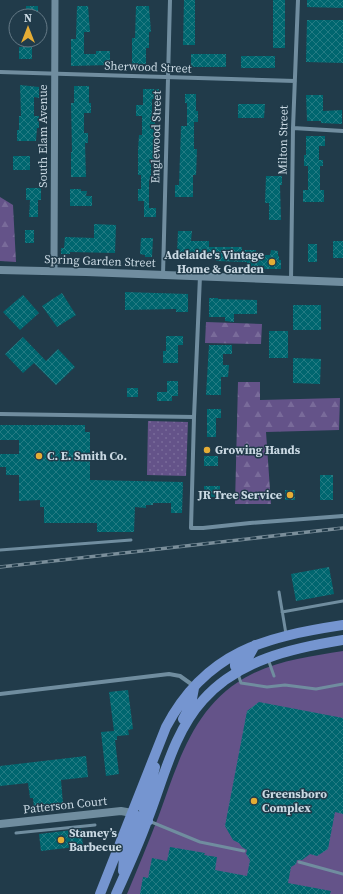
<svg xmlns="http://www.w3.org/2000/svg" width="343" height="894" viewBox="0 0 343 894" font-family="'Source Serif 4',serif">
  <style>
    .grass { fill: url(#grass-dots) }
    .forest { fill: url(#forest-firs) }
    .green { fill: #645389 }
    .building { fill: url(#building-cross-hatch) }
    .lines { fill: none; stroke-linecap: round; stroke-linejoin: round }
    .service { stroke: #708d9f; stroke-width: 3 }
    .minor { stroke: #708d9f; stroke-width: 4 }
    .tertiary { stroke: #708d9f; stroke-width: 7 }
    .secondary { stroke: #708d9f; stroke-width: 8 }
    .primary { stroke: #7595d0; stroke-width: 10 }
    .rail-casing { stroke: #7a8e9a; stroke-width: 3.5 }
    .rail { stroke: #213b4a; stroke-width: 2; stroke-dasharray: 6; stroke-linecap: butt }
    .poi-dot { fill: #e5ad35; stroke: #213b4a; stroke-width: 1.5 }
    .labels { text-anchor: middle; stroke-width: 3; stroke-linejoin: round; paint-order: stroke }
    .street-label { font-size: 12px; fill: #cad9e3; stroke: #213b4a }
    .poi-label { font-size: 12px; font-weight: bold; fill: #cad9e3; stroke: #213b4a; text-anchor: start }
  </style>
  <defs>
    <pattern id="grass-dots" width="8" height="8" patternUnits="userSpaceOnUse"><rect width="8" height="8" fill="#645389"/><path d="M2 2h.1M6 6h.1" fill="none" stroke="#796b9a" stroke-width="1.8" stroke-linecap="round"/></pattern>
    <pattern id="forest-firs" width="22" height="20" patternUnits="userSpaceOnUse"><rect width="22" height="20" fill="#645389"/><path d="M5 1l3.5 6h-7zM16 11l3.5 6h-7z" fill="#796b9a"/></pattern>
    <pattern id="building-cross-hatch" width="8" height="8" patternUnits="userSpaceOnUse"><rect width="8" height="8" fill="#00666f"/><path d="M0 0l8 8M0 8l8-8" fill="none" stroke="#247b83"/></pattern>
  </defs>
  <rect width="100%" height="100%" fill="#213b4a"/>
  <path class="grass" d="M148,421L188,422L186,476L147,475Z"/>
  <path class="forest" d="M0,197L13,205L16,262L0,261Z
    M206,322L262,324L261,344L205,343Z
    M238,382H260V400L340,398L339,430L266,432L271,504H235Z"/>
  <path class="green" d="M343,651V894H127C138,868 149,841 159,815C179,760 195,702 252,674C280,660 312,656 343,651Z"/>
  <path class="building" d="M184,0H195V45H183Z
    M273,0H285V48H273Z
    M307,0H343V8L307,7Z
    M26,6H38V16H26Z
    M77,6H88L90,32H84V54H96V51H110V65L71,66V39H76Z
    M136,6H149L151,32H149V48H146V64H132V38H135Z
    M307,20H343V63L306,62Z
    M19,47H32V59H19Z
    M191,54H226V67H191Z
    M241,56H275V68H241Z
    M20,85L39,87V98L34,97V116H39V128H37L36,141H17V130H19V116H21Z
    M74,86H89V103H91V113H84V133H88V143H85L86,177H71V152H72L71,103H74Z
    M143,89H159V99H152V122H155L157,160H151V180H149V208H156V217H144V201H138V189H141V175H138V151L139,135H142V116H136V105H143Z
    M185,94H196V111H198V122H194V149H197L196,175H193V197H175V185H179L181,126H187V103H185Z
    M306,95H323V111L342,110V124L321,123V121H307Z
    M238,104H265L264,118H238Z
    M306,136H325V146H319V160H323V166H320V190H324V202H303V190H308V166H304V155H306Z
    M13,156H30V170H13Z
    M266,176H282V185H280L281,220H269V203H265Z
    M26,188H41V200H38V217H29L30,200H26Z
    M70,189H81V191H87L86,196H92V206H70Z
    M94,224L116,225L115,253L70,252V254H61V248H64L65,237L94,238Z
    M25,230H34V243H25Z
    M178,231H192L191,241H209V247H242V250H256V255H270L271,250L278,251V256H279V260H281V269H264V266H247V262L216,261L217,257H201V255L177,253Z
    M141,238H153L152,257H145V255L140,254Z
    M333,241H343V258H333Z
    M308,244H317V262H308Z
    M125,292L188,294V312H176V309L125,310Z
    M62,293L76,315L57,327L42,306Z
    M23,295L39,313L20,330L3,312Z
    M209,298H218V299L257,300V314H234V322L225,321V317H209Z
    M293,305H321V330H293Z
    M269,331H288V358H269Z
    M166,336H183V345H178V363H163V351H166Z
    M23,337L46,361L58,349L75,367L56,385L34,363L23,373L5,354Z
    M209,345H232V354H223V365H229L228,377H221V395H206Z
    M293,358L321,359L320,384L293,383Z
    M167,381H178V396H172V401H157V392H167Z
    M127,388H138V397H127Z
    M207,409H221V418H216V437H207Z
    M0,425H85V432H90V480L183,482L182,513H171V503H153V505H146V508L135,507L134,532H97V523H44V507H40V500L19,501V475H6V467H0V454H19V440H0Z
    M204,456H218V466H204Z
    M320,475H333V500H320Z
    M204,486H220V497H204Z
    M285,490H295V500H285Z
    M329,567L334,594L296,601L291,574Z
    M128,690L133,729L128,730L129,735L117,736V740H115L119,774L106,776L101,732L114,731L109,692Z
    M259,702L343,718V814L335,812L328,849L317,856L310,854L302,860H297L296,864L291,867L288,883L331,891L330,894H140L143,877L148,878L152,858L167,861L170,847L205,853L204,855L217,857L215,870L247,876L250,860L246,854L247,850L242,847L239,843L233,840L225,826L247,711Z
    M86,756L88,777L61,780L63,804L34,808L33,798H30L28,783L0,786V766Z
    M81,829L83,846L41,851L39,834Z"/>
  <g class="lines">
    <path class="service" d="M0,550L131,540
      M279,592L286,634
      M282,612L343,601
      M268,659L274,676
      M238,674L241,683L267,687L285,685L316,689L343,684
      M149,821L200,842L244,851
      M16,833L95,825
      M299,862L343,874"/>
    <path class="minor" d="M0,72L295,81
      M293,128L343,131
      M163,275L170,0
      M200,276L194,417L191,528H203L250,523L343,516
      M291,281L293,128L298,0
      M0,414L194,417
      M0,694L169,674L180,676L194,686"/>
    <path class="tertiary" d="M54,271L55,0"/>
    <path class="secondary" d="M0,270L86,272L343,282
      M0,824L121,811L132,813"/>
    <path class="primary" d="M238,672L235,666V664L249,656L255,645
      M183,719L191,704L194,688
      M148,821L143,807L150,787L155,767
      M123,871L124,857L138,821L137,816L132,813
      M100,894L166,727C206,651 265,637 343,625
      M116,894C127,870 138,846 147,821C163,781 173,733 203,700C238,660 293,648 343,640"/>
    <g class="rail-casing">
      <path id="rail" d="M0,567L343,528"/>
    </g>
    <use href="#rail" class="rail"/>
  </g>
  <g class="poi-dot">
    <circle cx="272" cy="262" r="4"/>
    <circle cx="207" cy="450" r="4"/>
    <circle cx="39" cy="456" r="4"/>
    <circle cx="290" cy="495" r="4"/>
    <circle cx="254" cy="801" r="4"/>
    <circle cx="61" cy="840" r="4"/>
  </g>
  <g class="labels">
    <g class="street-label">
      <text transform="translate(148 67) rotate(2)" y="4">Sherwood Street</text>
      <text transform="translate(43 136) rotate(-90)" y="4">South Elam Avenue</text>
      <text transform="translate(156 137) rotate(-89)" y="4">Englewood Street</text>
      <text transform="translate(283 140) rotate(-89)" y="4">Milton Street</text>
      <text transform="translate(100 261) rotate(2)" y="4">Spring Garden Street</text>
      <text transform="translate(65 805) rotate(-6)" y="4">Patterson Court</text>
    </g>
    <g class="poi-label">
      <text x="264" y="259" text-anchor="end">Adelaide's Vintage<tspan x="264" dy="14">Home &amp; Garden</tspan></text>
      <text x="215" y="454">Growing Hands</text>
      <text x="47" y="460">C. E. Smith Co.</text>
      <text x="282" y="499" text-anchor="end">JR Tree Service</text>
      <text x="262" y="798">Greensboro<tspan x="262" dy="14">Complex</tspan></text>
      <text x="69" y="837">Stamey’s<tspan x="69" dy="14">Barbecue</tspan></text>
    </g>
  </g>
  <g transform="translate(28 28)"><circle r="19" fill="#213b4a" stroke="#657a87"/>
  <path d="M0-3L7 15L0 10L-7 15Z" fill="#e5ad35"/>
  <text y="-6" font-size="11" font-weight="bold" text-anchor="middle" fill="#cad9e3">N</text>
  </g>
</svg>
